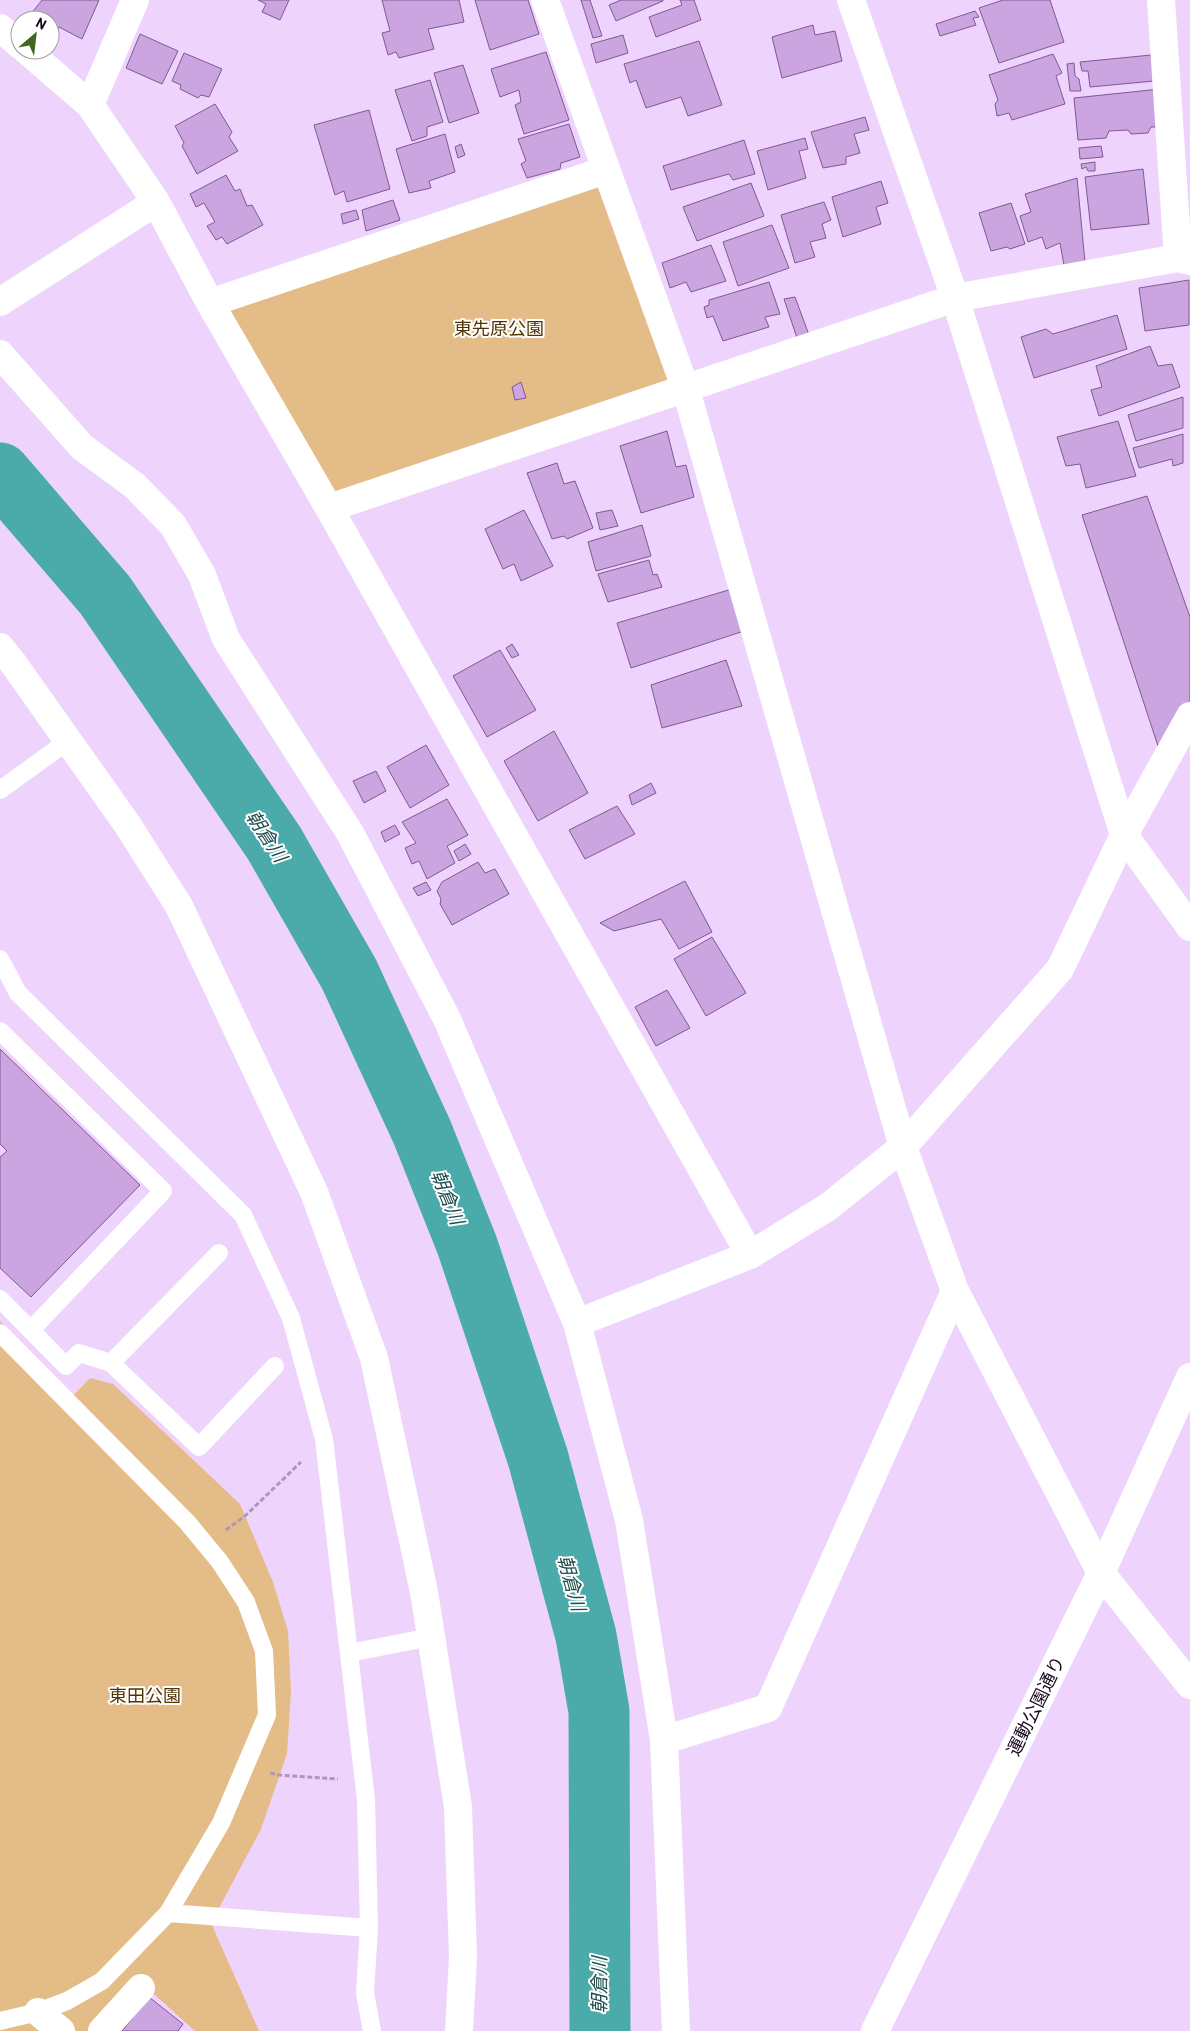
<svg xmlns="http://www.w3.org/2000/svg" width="1190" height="2031" viewBox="0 0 1190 2031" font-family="Barlow,'Noto Sans JP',sans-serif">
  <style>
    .green { fill: #e4bc88 }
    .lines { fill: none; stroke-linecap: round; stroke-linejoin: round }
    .river { stroke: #4aabaa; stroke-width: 61 }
    .building { fill: #caa5df; stroke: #805895 }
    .path { stroke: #ae97bb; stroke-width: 3; stroke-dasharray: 5 2.5; stroke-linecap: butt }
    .service { stroke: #fff; stroke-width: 18 }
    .minor { stroke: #fff; stroke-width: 28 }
    .tertiary { stroke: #fff; stroke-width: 28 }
    .labels { text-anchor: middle; stroke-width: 4; stroke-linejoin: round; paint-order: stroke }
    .park-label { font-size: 18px; fill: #513403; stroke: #fff }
    .street-label { font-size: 18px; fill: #180820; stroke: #fff }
    .water-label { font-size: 19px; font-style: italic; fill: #204c4b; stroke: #fff }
  </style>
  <rect width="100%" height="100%" fill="#eed4fd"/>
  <path class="green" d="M606,170L686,390L329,508L210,303Z
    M0,1321L73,1396L90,1378L113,1384L240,1504L273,1582L288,1631L291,1690L287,1754L261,1829L211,1923L259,2031H195L135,1977L90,2031H0Z"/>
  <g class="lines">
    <path class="river" d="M0,473L105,595L274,843L349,974L422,1132L467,1245L538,1458L586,1636L599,1711L600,2031"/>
  </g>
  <path class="building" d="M42,0H99L82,39L59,27L54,33L50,30V20H39L31,14Z
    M258,0H289L280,20L262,12L266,4Z
    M382,0H459L464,22L428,29L434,49L399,58L396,52L388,55L382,33L390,31Z
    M475,0H528L539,34L490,50Z
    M581,0H590L602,36L593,38Z
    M621,0H663V1L616,21L609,5Z
    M680,0H694L701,20L656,37L649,17L682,5Z
    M1003,0H1050L1064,42L999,63L979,8Z
    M975,11L979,17L973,18L976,25L940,36L936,24Z
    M813,25L815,35L835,31L842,61L782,78L772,37Z
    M140,34L178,51L162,84L126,68Z
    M623,35L628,53L596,63L591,44Z
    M699,41L722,105L688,116L681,97L646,108L636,80L630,83L624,64Z
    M546,52L569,120L524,134L515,105L521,102L519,90L500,97L491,69Z
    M184,53L222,69L209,97L201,95L198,98L180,89L181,85L172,81Z
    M1053,54L1062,73L1056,76L1065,104L1012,120L1009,113L997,116L995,104L998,100L989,75Z
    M1151,55L1154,81L1090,87L1088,71H1082L1080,62Z
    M1074,63L1075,76L1079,79L1081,91H1070L1067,64Z
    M463,65L479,113L449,123L434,73Z
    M430,80L443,122L427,127V136L412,141L395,90Z
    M1160,89L1164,127H1151L1148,133L1131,134L1128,130L1109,131L1106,138L1078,140L1074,98Z
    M215,104L232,132L229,137L238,151L197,174L182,146L184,143L175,126Z
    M369,110L390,189L347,202L344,191L335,195L314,125Z
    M865,117L869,130L854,134L860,153L846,157V164L823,168L811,132Z
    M569,124L580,157L561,163L560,169L527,178L521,164L526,161L518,139Z
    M445,134L455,172L429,181L431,188L409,193L396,149Z
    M805,138L808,149L799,151L806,178L768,190L757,151Z
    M744,140L755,174L733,180L729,174L671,190L663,166Z
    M461,144L465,155L458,158L455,147Z
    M1101,146L1103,157L1080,159L1079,148Z
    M1095,162V171H1088L1086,167L1082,169L1081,164Z
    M1143,169L1149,224L1091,230L1085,177Z
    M226,175L235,191L240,189L247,206L252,205L263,225L227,244L222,237L216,240L207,226L215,222L204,203L196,207L190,194Z
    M1077,178L1085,262L1064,265L1060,243L1046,249L1042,237L1028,242L1020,216L1031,212L1025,194Z
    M881,181L888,203L876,207L881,224L843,237L832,197Z
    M751,183L764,216L697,241L683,207Z
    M393,200L400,220L366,231L362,210Z
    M824,202L831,220L822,224L826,238L810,242L815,257L795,263L781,215Z
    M1011,203L1025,244L1010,249L1007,247L991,251L979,213Z
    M356,210L359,219L343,224L341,214Z
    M772,225L789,268L738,286L723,242Z
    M711,245L726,281L691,292L686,282L670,288L662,263Z
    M1189,280V325L1145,331L1139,288Z
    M769,282L780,314L765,317L769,327L723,341L713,316L707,318L704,307L709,305V300Z
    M795,297L809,335L797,338L784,299Z
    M1117,315L1127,349L1034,378L1021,337L1046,329L1053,334Z
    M1150,346L1158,366L1172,364L1180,387L1099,416L1091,390L1102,387L1096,366Z
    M521,382L526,398L515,400L512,387Z
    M1183,397V428L1136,441L1128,415Z
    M1118,421L1136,476L1086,488L1080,464L1066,466L1057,437Z
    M667,431L676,467L686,465L694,497L641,513L620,446Z
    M1183,434V463L1173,466L1172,459L1139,468L1133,448Z
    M557,463L564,484L575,481L593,528L567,539L564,536L552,539L527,473Z
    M1147,496L1190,617V705L1158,746L1082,515Z
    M524,510L553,566L521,581L514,564L503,569L485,529Z
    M612,510L618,526L600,530L596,513Z
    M642,525L651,556L596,571L588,542Z
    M649,560L653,575L657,574L662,587L608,602L598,574Z
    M732,589L744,631L631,668L617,623Z
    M512,644L519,655L512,658L506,648Z
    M500,650L536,710L487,737L453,676Z
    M726,660L742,706L662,728L651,685Z
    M554,731L588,793L538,821L504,761Z
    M426,745L449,785L410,808L387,767Z
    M376,771L386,791L364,803L353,781Z
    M651,783L656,793L632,805L629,795Z
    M447,799L468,835L447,846L455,863L427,879L419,861L412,864L405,848L416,843L402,822Z
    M617,806L635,834L585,859L569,830Z
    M395,825L400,834L385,842L381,832Z
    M465,844L471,854L459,861L454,851Z
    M478,862L485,873L495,869L509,894L452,925L440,904L441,899L437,891L442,882Z
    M685,881L712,932L679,949L661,919L614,931L600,923Z
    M426,882L431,890L418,896L413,888Z
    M712,937L746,993L706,1016L674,959Z
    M667,990L690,1028L656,1046L635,1007Z
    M0,1049L140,1185L31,1297L0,1268V1157L7,1151L0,1144Z
    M149,1997L183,2024L178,2031H122Z"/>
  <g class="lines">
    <path class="path" d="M226,1530L245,1516L301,1462
      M270,1773L279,1775L338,1779"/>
    <path class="service" d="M0,790L68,741
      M0,959L18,993L243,1215L291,1318L324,1439L366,1800L369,1928L365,1993L372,2031
      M0,1031L163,1191L31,1330
      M0,1299L66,1366L79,1353L111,1363L219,1253
      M0,1333L187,1522L220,1562L246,1602L264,1651L267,1715L221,1823L168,1913L102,1981L67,2001L38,2012L0,2021
      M111,1363L199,1447L275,1366
      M349,1653L431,1637
      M168,1913L369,1928"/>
    <path class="minor" d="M545,0L686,390L903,1147L955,1291L1101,1573L1190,1685
      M1161,0L1178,258
      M0,28L20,45
      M26,50L90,105L156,202L210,303L329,508L750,1255
      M90,105L135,0
      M0,302L156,202
      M210,303L606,170
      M0,354L82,447L135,486L173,525L202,575L226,639L350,833L447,1019L577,1323L629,1520L664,1740L676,2031
      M329,508L955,298L1178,258L1190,261
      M0,647L13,663L127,824L179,906L314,1192L374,1358L424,1592L458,1807L463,1957L459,2031
      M577,1323L750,1255L828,1207L903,1147L1060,969L1124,835L1190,716
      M664,1740L768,1708L955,1291
      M38,2012L61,2031
      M102,2031L141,1988"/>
    <path class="tertiary" d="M851,0L955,298L1124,835L1190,927
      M875,2031L1101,1573L1190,1377"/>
  </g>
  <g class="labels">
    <g class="park-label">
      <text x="499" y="335">東先原公園</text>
      <text x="145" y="1702">東田公園</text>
    </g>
    <g class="street-label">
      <text transform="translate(1036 1706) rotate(-64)" y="6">運動公園通り</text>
    </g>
    <g class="water-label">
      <text transform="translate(267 836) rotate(57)" y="7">朝倉川</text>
      <text transform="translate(448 1197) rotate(68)" y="7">朝倉川</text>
      <text transform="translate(572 1583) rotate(75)" y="7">朝倉川</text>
      <text transform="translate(599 1985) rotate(-90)" y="7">朝倉川</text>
    </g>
  </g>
  <g transform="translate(35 35) rotate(28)"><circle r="24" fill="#ffffff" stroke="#a39ca6"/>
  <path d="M0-4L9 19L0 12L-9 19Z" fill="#406621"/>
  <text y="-8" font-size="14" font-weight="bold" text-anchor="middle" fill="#180820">N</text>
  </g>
</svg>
